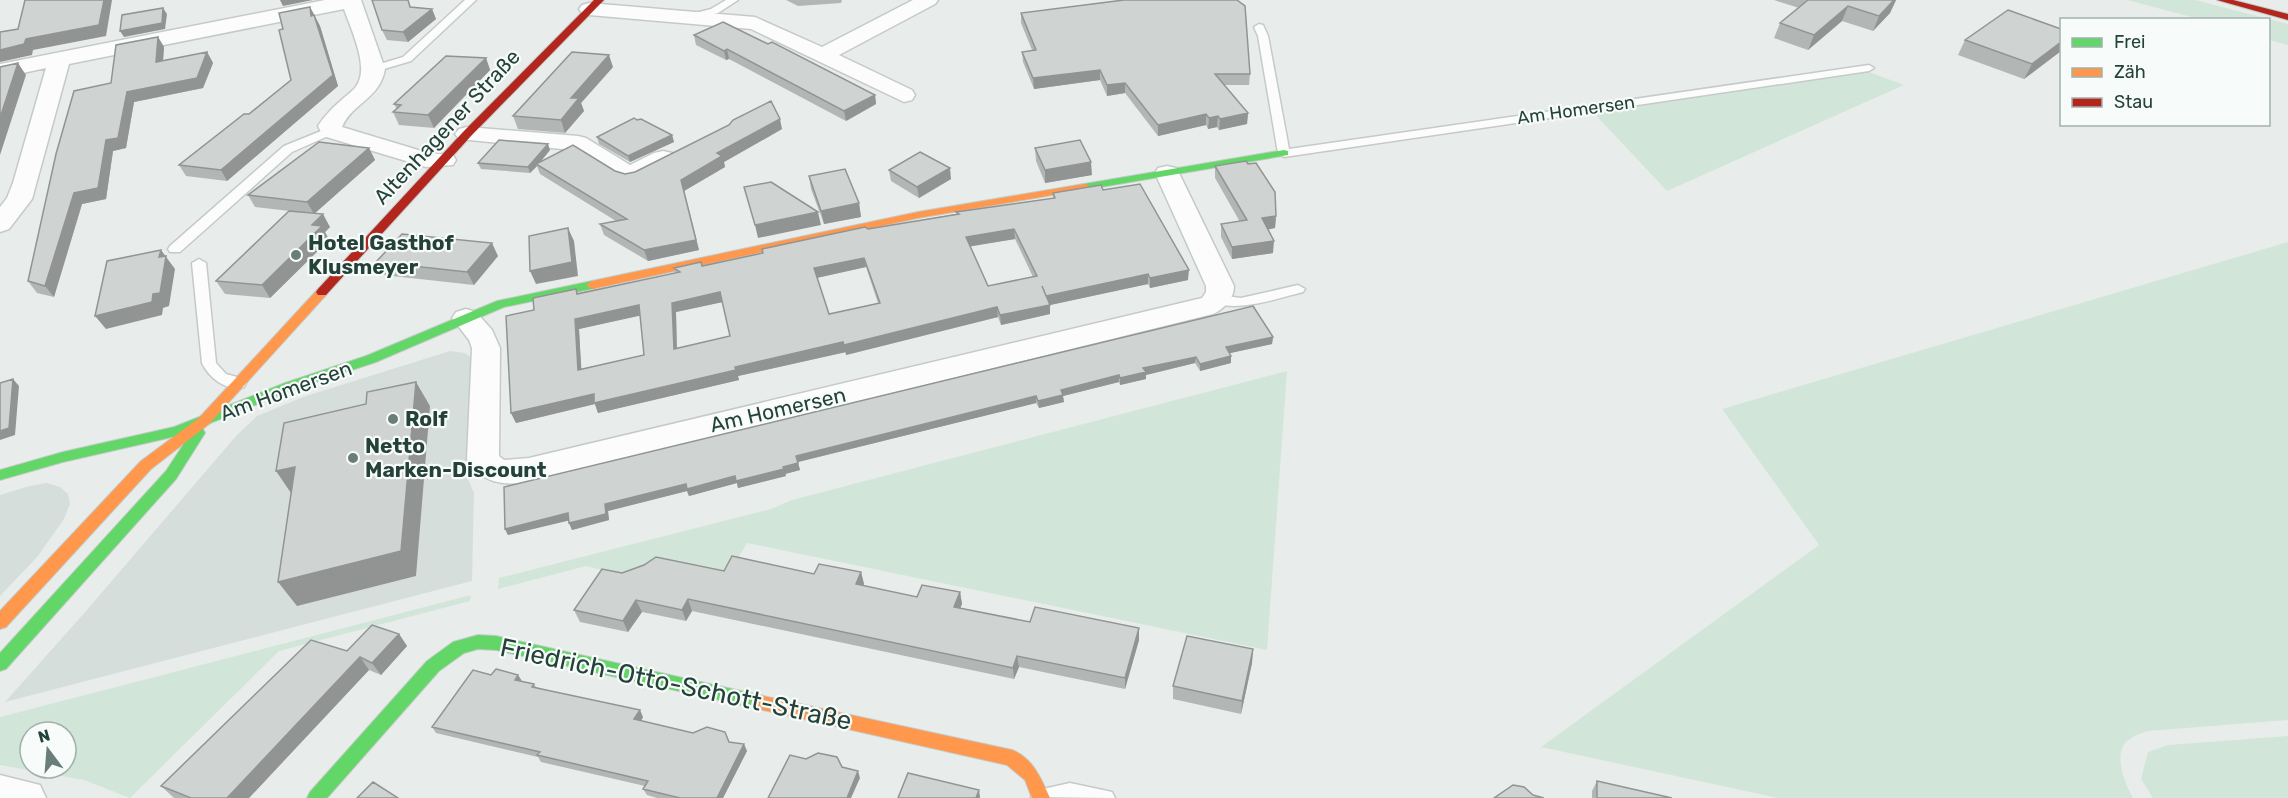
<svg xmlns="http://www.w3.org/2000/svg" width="2288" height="798" viewBox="0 0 2288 798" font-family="Rubik,sans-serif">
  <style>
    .built { fill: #d6dedb }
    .green { fill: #d1e6d8; fill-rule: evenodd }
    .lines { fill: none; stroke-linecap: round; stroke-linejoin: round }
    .lane-casing { stroke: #c5cac8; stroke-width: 3 }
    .street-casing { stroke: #c5cac8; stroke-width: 3 }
    .fast-casing { stroke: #c3cbc8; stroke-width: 2 }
    .slow-casing { stroke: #c3cbc8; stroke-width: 2 }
    .jam-casing { stroke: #c3cbc8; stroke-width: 2 }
    .lane { fill: #fcfcfc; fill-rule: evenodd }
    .street { fill: #fcfcfc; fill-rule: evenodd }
    .fast { fill: #63d668; fill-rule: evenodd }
    .slow { fill: #ff974d; fill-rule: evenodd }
    .jam { fill: #b3261e; fill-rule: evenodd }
    .wall { fill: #b2b6b5; fill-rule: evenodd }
    .shaded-wall { fill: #919493 }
    .building { fill: #cfd4d2; stroke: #919493; stroke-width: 1.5; fill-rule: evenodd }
    .poi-dot { fill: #697e78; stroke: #f7fbf9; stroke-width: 2 }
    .labels { text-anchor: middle; stroke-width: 4.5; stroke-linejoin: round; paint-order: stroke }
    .far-street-label { font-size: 18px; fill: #24423a; stroke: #f7fbf9 }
    .street-label { font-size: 21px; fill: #24423a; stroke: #f7fbf9 }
    .poi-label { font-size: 21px; font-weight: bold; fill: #24423a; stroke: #f7fbf9; text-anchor: start }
    .near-street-label { font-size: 26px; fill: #24423a; stroke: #f7fbf9 }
  </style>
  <rect width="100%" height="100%" fill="#e8edeb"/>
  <path class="built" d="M450,351L465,353L471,357L472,362L468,479L474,493L472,581L5,702L86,611L236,436L257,416L303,397Z
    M47,483L60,487L68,494L70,504L64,519L38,556L0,596V495L29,486Z"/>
  <path class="green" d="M2127,0H2195L2288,24V45L2269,40L2268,20L2199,19Z
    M1869,72L1904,85L1667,191L1592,111Z
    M2288,242V720L2148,731C2142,733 2135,735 2130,739C2111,751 2125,784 2133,798H1778L1541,747L1819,545L1722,409Z
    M1287,371L1267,650L747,543L727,577L633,578L586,566L498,589L499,578L771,509L792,500Z
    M471,595L470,601L279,651L130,798L84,780L0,765V717ZM30,732H66V768H30Z
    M2288,736V798H2153L2141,779L2148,752L2168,745Z"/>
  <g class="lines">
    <g class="lane-casing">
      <path id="lane" d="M465,0H476L411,61L374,72L370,71V67L403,57Z
        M726,0H738L718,13L689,19L684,16L711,9Z
        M1259,24L1263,25L1268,36L1289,149L1869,65L1874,68L1869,71L1284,157L1278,153L1258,36L1254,27Z
        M331,127L335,129V133L292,152L180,252H170L168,249L170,246L284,146Z
        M199,259L206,263L216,363L226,374L244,379L246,383L244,387C227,392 209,378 202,363L192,263Z
        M1298,285L1305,289L1303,292C1283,297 1226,316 1211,299L1218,295L1241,298Z
        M1070,783L1112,792L1115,798L1031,797L1034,791Z"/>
    </g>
    <g class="street-casing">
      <path id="street" d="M325,0H361L385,69C380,99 352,103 342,127L428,153L453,155L456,160L453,165L426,167L323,136L318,126C328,110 341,101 354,89C372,71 351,30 344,9L69,64L32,199L9,229L0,232V207L7,198L13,183L46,68L0,78V64Z
        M913,0H938L935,4L839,55L912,90L915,95L912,100L904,102L751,29L589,15L582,13L579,9L582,5L589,3L755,17L822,47Z
        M467,127L578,136L586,138L630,165L654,153L663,151L672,153L675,158L672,163L638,180L629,182L620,180L572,150L459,139L455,134L459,129Z
        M1167,166L1176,168L1179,173L1234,286C1234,299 1224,309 1213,314L529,482C503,486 481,483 467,459L472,348L469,340L452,318L456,312L466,309L476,312L492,330L500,348L499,456L504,460L529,458L1202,298L1206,292V286L1155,173L1158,168Z
        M0,775L40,785L46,798H0Z"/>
    </g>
    <g class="fast-casing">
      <path id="fast" d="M1284,150L1288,151V155L1084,190L1078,187L1084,184Z
        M592,281L598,285L596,288L504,307L376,362L295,389L198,428L203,429L205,433L176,479L6,669L0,671V653L166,471L193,430L177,436L63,462L0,480V470L63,452L174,427L285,383L366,356L497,301Z
        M478,635L496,636L759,695L765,697L767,702L765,707L759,709L496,650L478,649L464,653L439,671L327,798H307L310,792L427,661L453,642Z"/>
    </g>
    <g class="slow-casing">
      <path id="slow" d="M1084,184L1088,185V189L918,218L592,289L586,285L592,281L918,212Z
        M322,288L326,289L328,292L326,295L209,424L151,469L6,627L0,629V611L141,461L199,418L318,289Z
        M759,695L1012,750C1033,758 1041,779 1050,798H1032L1025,780L1007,765L759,709L753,707L751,702L753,697Z"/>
    </g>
    <g class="jam-casing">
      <path id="jam" d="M594,0H604L471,136L326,295H318L316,292L318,289L463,132Z
        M2217,0H2233L2288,14V20Z"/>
    </g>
    <use href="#lane" class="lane"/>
    <use href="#street" class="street"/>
    <use href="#fast" class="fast"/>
    <use href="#slow" class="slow"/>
    <use href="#jam" class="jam"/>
  </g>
  <path class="wall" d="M372,0H408L411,7L432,9L436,19L408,42L387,40L382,30Z
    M786,0H842L841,3L798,6Z
    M1774,0H1896L1890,13L1873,31L1842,21L1808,50L1774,38L1780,23L1799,8Z
    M310,7L320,26L338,86L227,181L186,176L179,165L249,114L291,80L283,29Z
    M1021,13L1250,74L1249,85H1224L1248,113L1247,124L1219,130L1217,127L1208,129L1206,125L1158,136L1125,93L1107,96L1100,80L1034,89L1023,62L1022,52L1032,50L1021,23Z
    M2061,29V51L2024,79L1958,55L1965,40Z
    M694,35L768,44L875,95L876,104L846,121L729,59L726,60L696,45Z
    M158,37L164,47L163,61L207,52L213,63L203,88L134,102L126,148L113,151L106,199L82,204L54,297L37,293L28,281L111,83Z
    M486,58L490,70L434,128L399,125L393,112L397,109L394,104Z
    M613,67L581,103L584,111L565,133L518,129L513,116Z
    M637,120L672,135L674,142L630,162L599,144L597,137Z
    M782,129L724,162L725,167L684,191L699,250L648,261L604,235L600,224L616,221L540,174L537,166L530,173L481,169L478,163L550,150L540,162L615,171L625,174L635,172Z
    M369,148L375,160L315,213L330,227L325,232L329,240L270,298L225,294L216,281L290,211L255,207L248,195Z
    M1035,148L1092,175L1045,183L1036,161Z
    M1215,166L1276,216L1275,228L1268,229L1273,253L1232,259L1221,237V224L1240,222L1215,178Z
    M889,170L951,179L919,198L891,181Z
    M809,176L859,203L861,217L824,224L811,189Z
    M1103,190L1188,280L1150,288L1148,284L1050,305V314L1001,325L998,317L846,355V352L738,376L739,380L598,413L595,404L516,423L511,413L534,310L576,289L578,293L675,273L674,268L702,266L763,253L868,229L956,214V212L1053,198V193ZM1015,239L1033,277L988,286L970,246ZM866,267L878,303L829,314L817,278ZM722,302L730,336L677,348L676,312ZM640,315L644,355L581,369L579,329Z
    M498,256L474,285L383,275L376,262Z
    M1273,337L1272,344L1230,353L1231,363L1200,371L1195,363L1146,375V379L1120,385L1119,382L1063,396L1064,402L1039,408L1036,403L798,462L800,470L785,474L786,476L738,488L737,483L689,496L687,491L608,511L609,520L572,530L569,523L568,520L508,535L505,529Z
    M724,571L814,574L861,572L864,584L863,586L917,597L960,592L962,604L960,608L1030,622L1139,640L1125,689L1019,667L1014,679L692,611L686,621L642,612L628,632L580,622L574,610L622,573Z
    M399,634L407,646L381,675L369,670L249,798H174L161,786L347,651Z
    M1253,649L1252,663L1241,714L1173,699V686Z
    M522,681L534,684L536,687L643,717L641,721L729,742L747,751L723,798H657L647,795L643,789L645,786L541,762L538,757L436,733L432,727Z
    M1597,781L1672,798H1592V791Z"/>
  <path class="shaded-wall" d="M104,0H112L106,36L33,50L32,55L0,62V50L26,39Z
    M280,0H313L283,6Z
    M1894,0H1896L1890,13L1873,31L1879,16Z
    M1848,6L1842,21L1808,50L1814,35Z
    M310,7L320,26L338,86L227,181L221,170L333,75L311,16Z
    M163,8L167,14L165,29L124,37L120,31Z
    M432,9L436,19L408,42L403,32Z
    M158,37L164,47L162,73L156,62Z
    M2061,42V51L2024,79L2032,64Z
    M727,49L729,59L726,60L724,51Z
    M207,52L213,63L203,88L134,102L126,148L113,151L106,199L82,204L54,297L45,286L74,193L127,92Z
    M609,55L613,67L581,103L584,111L565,133L561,120L571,98Z
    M486,58L490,70L434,128L428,115Z
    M18,63L26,75L0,155V118Z
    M1100,70V80L1034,89L1033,78Z
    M1125,83V93L1107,96V85Z
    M875,95L876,104L846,121L844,111Z
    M1248,113L1247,124L1219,130L1220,119Z
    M1206,114V125L1158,136V125Z
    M1218,116L1217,127L1208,129L1209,118Z
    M780,119L782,129L724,162L725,167L684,191L699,250L648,261L644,250L681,180L717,153Z
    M672,135L674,142L630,162L628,156Z
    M548,144L550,150L538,165L536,164L537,166L530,173L528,167Z
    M369,148L375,160L314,214L307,202Z
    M1091,162L1092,175L1045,183V170Z
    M950,168L951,179L919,198L917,187Z
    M859,203L861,217L824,224L821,211Z
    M818,212L821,225L758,238L755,225Z
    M323,214L330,227L325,232L329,240L270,298L262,285Z
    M1276,216L1275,228L1261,231L1262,218Z
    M568,228L574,241L578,276L536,284L530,271Z
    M1014,229L1015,239L967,247L966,237Z
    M1274,241L1273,253L1232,259V247Z
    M492,243L498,256L474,285L467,272Z
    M161,250L175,269L169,306L163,308L162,315L106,329L95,316L159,257Z
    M864,258L866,267L816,278L814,268Z
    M1189,270L1188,280L1150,288V278Z
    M1148,274V284L1050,305V314L1001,325L1000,315L1046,296Z
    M720,292L723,302L676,312L677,359L674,349L672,303Z
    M639,305L643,315L579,329L582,380L578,370L575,319Z
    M997,307L998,317L846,355L844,345Z
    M1273,337L1272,344L1226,354V347Z
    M843,342L846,352L738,376L739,380L598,413L595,404L516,423L511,413L594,394L735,367Z
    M1231,356V363L1200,371V364Z
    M1196,357L1195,363L1146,375V379L1120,385V378L1143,368Z
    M1119,375V382L1063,396L1064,402L1039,408L1038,401L1061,390Z
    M13,379L19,386L15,435L0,440V431Z
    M416,382L430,406L416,576L297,606L278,582Z
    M1036,396V403L798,462L796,456Z
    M798,463L800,470L785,474L783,467Z
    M295,467L293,496L276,471Z
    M784,469L786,476L738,488L737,483L689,496L687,491L608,511L609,520L572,530L569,523L605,504L686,484Z
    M568,513L571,520L508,535L505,529Z
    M861,572L864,584L859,596L856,584Z
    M960,592L962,604L956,618L954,607Z
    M688,599L692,611L686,621L682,610Z
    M636,600L642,612L628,632L623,621Z
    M1139,628V640L1125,689V678Z
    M399,634L407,646L381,675L372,663Z
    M1253,649L1252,663L1241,714L1242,701Z
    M1017,656L1019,667L1014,679L1013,668Z
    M360,657L369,670L249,798H227Z
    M518,675L522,681L515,680Z
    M640,710L643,717L638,726L634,719Z
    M744,744L747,751L723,798H717Z
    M858,771L860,778L851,798H847Z
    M979,790L980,797V798H976Z"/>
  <path class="building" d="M25,0H104L99,25L26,39L24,44L0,50V32L18,29Z
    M372,0H408L410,7L432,9L403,32L382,30Z
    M1124,0H1237L1245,6L1250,74H1215L1248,113L1220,119L1218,116L1209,118L1206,114L1158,125L1125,83L1107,85L1100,70L1033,78L1022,52L1036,50L1021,13Z
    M1808,0H1894L1879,16L1848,6L1814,35L1780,23Z
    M310,7L311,16L314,15L333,75L221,170L179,165L244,114H249L291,80L279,30L283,29L279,13Z
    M163,8L162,23L120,31L122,15Z
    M2008,10L2061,29V42L2032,64L1965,40Z
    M723,22L768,44L772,42L875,95L844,111L727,49L724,51L694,35Z
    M158,37L156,62L207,52L197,78L127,92L118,138L106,140L98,188L74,193L45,286L28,281L56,154L74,91L111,83L116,45Z
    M572,52L609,55L571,98H579L561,120L513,116Z
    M446,56L486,58L428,115L393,112L401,105L394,104Z
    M18,63L0,118V67Z
    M771,101L780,119L717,153L722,156L681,180L696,240L644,250L600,224L627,219L536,164L573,145L615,171L625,174L635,172L729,125L733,120Z
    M634,118L637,120L641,119L672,135L628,156L597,137Z
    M499,140L548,144L528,167L478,163Z
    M1080,140L1091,162L1045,170L1035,148Z
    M319,142L369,148L307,202L248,195Z
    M920,152L950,168L917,187L889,170Z
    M1246,161L1248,164L1256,163L1275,192L1276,216L1262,218L1274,241L1232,247L1221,224L1247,220L1215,166Z
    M845,169L859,203L821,211L809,176Z
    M771,182L818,212L755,225L744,187Z
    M1140,184L1189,270L1150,278L1148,274L1046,296L1042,286L1050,305L1000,315L997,307L844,345L843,342L735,367L736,370L594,403V394L511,413L506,316L534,310L533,298L576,289L577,294L680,272L674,268L701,262L702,266L763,253L762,249L865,227L868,229L959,214L956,212L1055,198L1053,193L1101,185L1103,190ZM1014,229L1037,276L988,286L966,237ZM864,258L880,303L829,314L814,268ZM720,292L730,336L674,349L672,303ZM639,305L644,355L578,370L575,319Z
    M289,211L323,214L312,225L322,226L262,285L216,281Z
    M568,228L572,262L530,271L529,236Z
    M402,234L492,243L467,272L376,262Z
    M161,250L159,257L166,256L160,293L153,294L152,302L95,316L107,261Z
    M1253,306L1273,337L1226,347L1231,356L1200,364L1196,357L1143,368L1146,372L1120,378L1119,375L1061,390L1063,395L1038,401L1036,396L796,456L798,463L783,467L784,469L736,481L735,476L687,489L686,484L605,504L606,514L569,523L568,513L505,529L504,487Z
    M13,379L9,428L0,431V383Z
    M416,382L401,551L278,582L295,467L276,471L284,423L366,404L367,392Z
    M732,556L814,574L819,564L861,572L856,584L917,597L922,585L960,592L954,607L1030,622L1035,607L1139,628L1125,678L1017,656L1013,668L688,599L682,610L636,600L623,621L574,610L602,569L622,573L644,565L656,557L724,571Z
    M372,625L399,634L372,663L360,657L227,798H191L161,786L311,640L347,651Z
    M1187,636L1253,649L1242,701L1173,686Z
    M496,669L518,675L515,680L534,684L532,687L640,710L634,719L693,733L707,727L725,732L729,742L744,744L717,798H680L643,789L648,781L537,755L540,752L432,727L473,670L491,675Z
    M818,753L837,757L842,767L858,771L847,798H768L790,755L806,759Z
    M908,773L979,790L976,798H898Z
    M1597,781L1672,798H1597Z
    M373,782L398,798H357Z
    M1513,785L1524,787L1533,795L1544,798H1494Z"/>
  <g class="poi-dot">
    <circle cx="296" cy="255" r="6"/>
    <circle cx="393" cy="419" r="6"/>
    <circle cx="353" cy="458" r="6"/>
  </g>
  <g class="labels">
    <g class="far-street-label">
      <text transform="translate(1576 110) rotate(-8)" y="6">Am Homersen</text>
    </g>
    <g class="street-label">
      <text transform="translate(447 127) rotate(-47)" y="7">Altenhagener Straße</text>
      <text transform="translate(286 391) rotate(-20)" y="7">Am Homersen</text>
      <text transform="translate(778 410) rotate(-13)" y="7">Am Homersen</text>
    </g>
    <g class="poi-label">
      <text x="308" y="250">Hotel Gasthof<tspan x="308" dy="24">Klusmeyer</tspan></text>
      <text x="405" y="426">Rolf</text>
      <text x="365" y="453">Netto<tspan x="365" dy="24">Marken-Discount</tspan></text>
    </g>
    <g class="near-street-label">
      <text transform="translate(676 684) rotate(12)" y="9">Friedrich-Otto-Schott-Straße</text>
    </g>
  </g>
  <rect x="2060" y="18" width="210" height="108" fill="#f7fbf9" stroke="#a3b1ad" stroke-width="1.5"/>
  <rect x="2072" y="38" width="30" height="9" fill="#63d668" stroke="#a3b1ad" stroke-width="1.5"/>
  <text x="2114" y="48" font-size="18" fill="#24423a">Frei</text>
  <rect x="2072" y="68" width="30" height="9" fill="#ff974d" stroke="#a3b1ad" stroke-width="1.5"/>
  <text x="2114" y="78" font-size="18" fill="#24423a">Zäh</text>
  <rect x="2072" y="98" width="30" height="9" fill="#b3261e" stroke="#a3b1ad" stroke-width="1.5"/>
  <text x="2114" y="108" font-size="18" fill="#24423a">Stau</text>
  <g transform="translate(48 750) rotate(344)"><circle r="28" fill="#f7fbf9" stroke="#a3b1ad" stroke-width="1.5"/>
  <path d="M0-4.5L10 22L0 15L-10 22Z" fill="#697e78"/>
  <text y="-9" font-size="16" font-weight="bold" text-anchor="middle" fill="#24423a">N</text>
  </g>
</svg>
